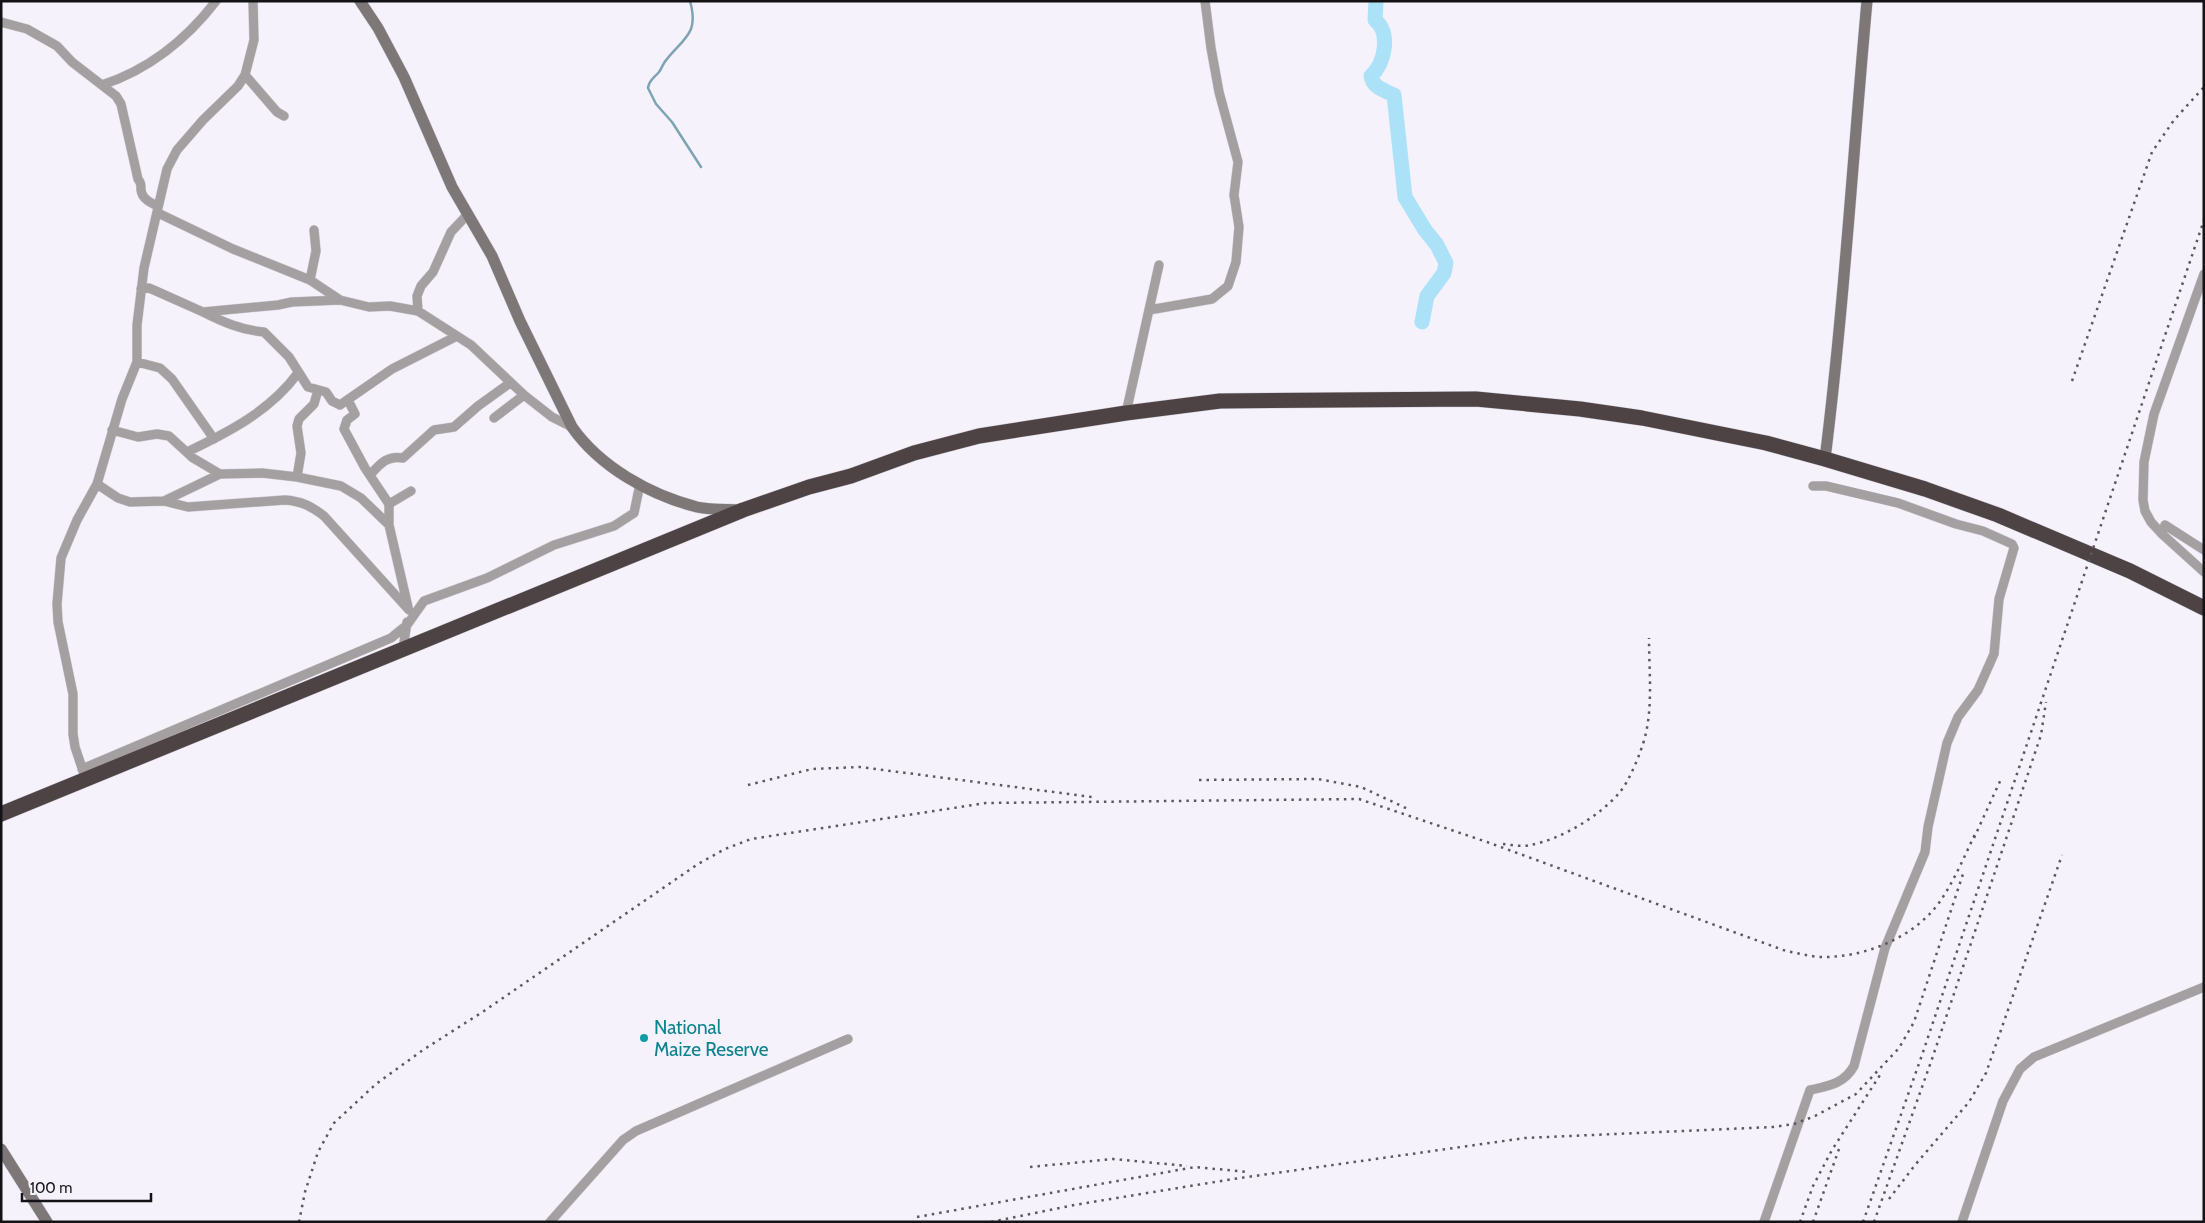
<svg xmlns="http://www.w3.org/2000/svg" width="2205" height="1223" viewBox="0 0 2205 1223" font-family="Cabin,sans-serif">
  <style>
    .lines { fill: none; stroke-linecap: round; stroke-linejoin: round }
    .stream { stroke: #7ea4b4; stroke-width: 2.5 }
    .river { stroke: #ace2f8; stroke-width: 15 }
    .street-casing { stroke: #d1ced7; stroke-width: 10 }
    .secondary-casing { stroke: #d1ced7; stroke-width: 12 }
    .highway-casing { stroke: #d1ced7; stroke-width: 16 }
    .street { stroke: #a49fa0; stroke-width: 9 }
    .secondary { stroke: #7e7778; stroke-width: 11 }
    .highway { stroke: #4d4344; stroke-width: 15 }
    .rail { stroke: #5b595f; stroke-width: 2.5; stroke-dasharray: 2.5 5; stroke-linecap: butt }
    .culture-dot { fill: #0f9aa8; stroke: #f5f2fc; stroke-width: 2 }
    .labels { text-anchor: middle; stroke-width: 5; stroke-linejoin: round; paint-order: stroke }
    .culture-label { font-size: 19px; fill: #0d838f; stroke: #f5f2fc; text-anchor: start }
  </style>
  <rect width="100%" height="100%" fill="#f5f2fc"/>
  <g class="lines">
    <path class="stream" d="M690,1C699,33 685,37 667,59C663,63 662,68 659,72C654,78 649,80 648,88L656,104L672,122L701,167"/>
    <path class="river" d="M1376,1L1375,20C1391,33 1385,63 1371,76C1373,88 1384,90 1394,95L1405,197L1425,230L1437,245L1446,263L1444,273L1427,296L1422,322"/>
    <g class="street-casing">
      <path id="street" d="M1,22L27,29L57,46L72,62L116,96L121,104L138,179C141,183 141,185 141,190C142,199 151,203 158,206
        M245,75L277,112L284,116
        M102,85C148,70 187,39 216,1
        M158,213L233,249L310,280L340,300L369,307L390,306L418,311L471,345L524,395L552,417L572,427
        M310,280L316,251L314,230
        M141,289L149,288L156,291L203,312L278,305L292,302L340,300
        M1149,310L1212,299L1228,286L1236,262L1239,227L1234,195L1238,162L1219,92L1211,48L1205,1
        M418,311L417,296L421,286L433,272L451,232L468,214
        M203,312C223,322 241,330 264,332L289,357L308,387L326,392L332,401L340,405L392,369L457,336
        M137,362L160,368L172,379L214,439
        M348,400L355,414L347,420L344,429L365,468L389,504V525L408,607
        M1126,413L1159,265
        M494,418L524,395
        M112,430L138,437L157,434L169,436L193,458L220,474
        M187,452C229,432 270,411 298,373
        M370,475C380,464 387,455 403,458L434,430L454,427L478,406L510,383
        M297,477L301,453L297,426L299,419L314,404L318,390
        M97,484L118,498L130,502L164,501L220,474L262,473L297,477L341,486L361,498L389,525
        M164,501L188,507L285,500C301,501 311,506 324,516L409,610
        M389,504L411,491
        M2162,534L2151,522L2145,511L2143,500L2144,462L2154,414L2204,274
        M2204,550L2165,525L2162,534L2204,572
        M403,649L407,622
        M82,769L391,638L407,625L424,601L487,578L554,545L614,526L634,513L640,484
        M86,780L75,747L73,734V694L58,622L57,604L61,558L77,520L97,484L122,399L137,362V325L144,268L167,169L177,150L203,120L238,86L245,75L254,40L253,1
        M550,1222L623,1140L636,1131L848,1039
        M1764,1222L1810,1090C1828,1086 1844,1084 1854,1066L1885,948L1925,852L1928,827L1947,743L1958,717L1978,690L1994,654L1999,599L2014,548L2012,544L1983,531L1956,524L1898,503L1826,486H1813
        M1962,1222L2003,1101L2020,1069L2034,1057L2204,987"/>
    </g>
    <g class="secondary-casing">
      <path id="secondary" d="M360,1L378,28L404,77L452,187L492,256L520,321L572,427C600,467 650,495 697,507C710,510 726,509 740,510
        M1825,459C1844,307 1853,154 1867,1
        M1,1149L47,1222"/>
    </g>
    <g class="highway-casing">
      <path id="highway" d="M1,814L743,510L809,487L851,476L914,453L979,436L1126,413L1220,401L1476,399L1580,409L1642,418L1766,443L1825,459L1925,489L1998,515L2130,571L2204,608"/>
    </g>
    <use href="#street" class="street"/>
    <use href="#secondary" class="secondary"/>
    <use href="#highway" class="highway"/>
    <path class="rail" d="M2072,381L2152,152L2174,120L2204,87
      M1199,780L1318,779L1361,787L1408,809
      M748,785L812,769L860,767L1092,797
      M1974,838L2001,779
      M1503,844C1512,845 1522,847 1530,845C1560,840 1600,816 1620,792C1630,780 1641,752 1645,737C1653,706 1649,670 1649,638
      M1030,1167L1113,1159L1187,1166
      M1889,1199L1915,1165L1969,1102L1986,1073L2062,855
      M917,1217L1195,1167L1248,1172
      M299,1222L305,1192L318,1152L334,1123L376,1084L423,1050L484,1011L698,864L725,849L751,839L986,803L1359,799L1487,842L1786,951C1797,953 1808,956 1820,957C1864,958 1915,938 1941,900C1955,879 1965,855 1976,832
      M991,1222L1074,1205L1233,1179L1525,1138L1773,1127L1794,1124L1815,1116L1856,1094L1899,1048L1914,1022L1963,874
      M1800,1222L1813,1186L1832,1150L1880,1075
      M1813,1222L1839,1149
      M1863,1222L1922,1055L2204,220
      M1874,1222L1932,1059L2041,735L2046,702"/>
  </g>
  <circle class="culture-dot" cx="644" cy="1038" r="5"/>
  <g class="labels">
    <g class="culture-label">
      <text x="654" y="1034">National<tspan x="654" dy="22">Maize Reserve</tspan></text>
    </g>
  </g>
  <rect width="2205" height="1223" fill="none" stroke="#131215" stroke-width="5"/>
  <path d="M22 1193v8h129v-8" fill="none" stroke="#131215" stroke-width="2.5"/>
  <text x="30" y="1193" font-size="15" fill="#131215" stroke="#f5f2fc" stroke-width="4" paint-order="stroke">100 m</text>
</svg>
